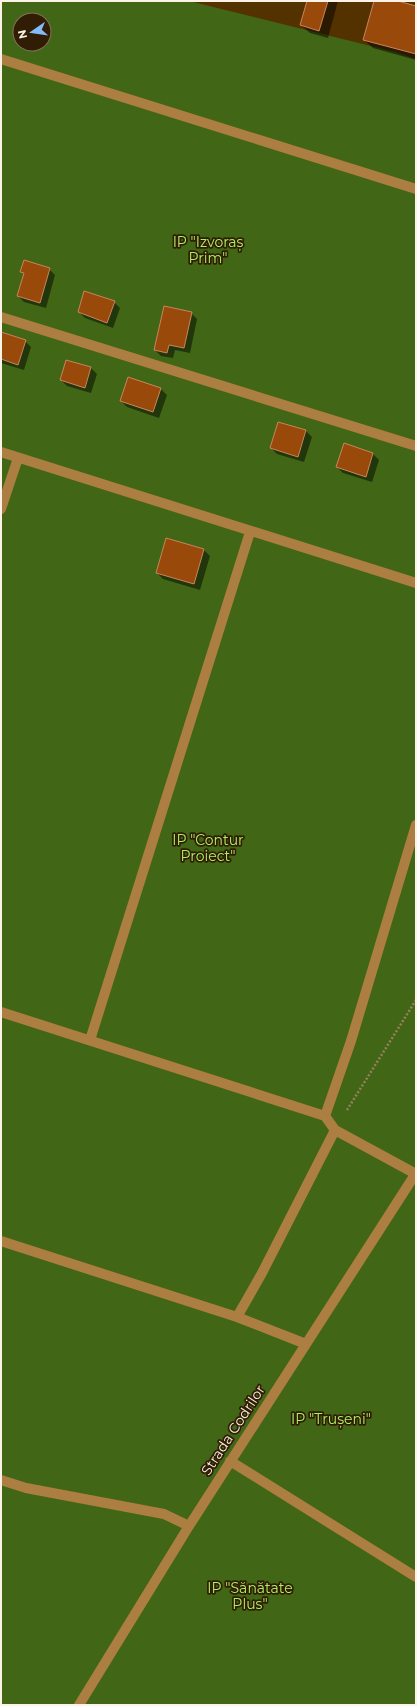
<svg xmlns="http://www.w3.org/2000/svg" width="417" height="1706" viewBox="0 0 417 1706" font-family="Montserrat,sans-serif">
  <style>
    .green { fill: #416616; fill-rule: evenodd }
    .shadow { fill: #0007 }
    .building { fill: #994a0b; stroke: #c7855e }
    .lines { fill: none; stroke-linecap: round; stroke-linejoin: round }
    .path { stroke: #98805e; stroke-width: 2.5; stroke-dasharray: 2 2; stroke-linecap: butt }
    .minor { stroke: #ad7e41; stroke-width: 10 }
    .labels { text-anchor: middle; stroke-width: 3.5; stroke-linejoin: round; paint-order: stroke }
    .park-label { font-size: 14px; fill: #acf265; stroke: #301d04 }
    .street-label { font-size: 14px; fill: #fcf2e6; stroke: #301d04 }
  </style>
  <rect width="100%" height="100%" fill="#533200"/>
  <path class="green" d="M1,1H189L395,52L416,59V1705H1ZM20,20H44V44H20Z"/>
  <path class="shadow" d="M308,1H338L328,38L310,33L301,25Z
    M375,1H394L416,7V60L373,48L364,40Z
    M49,269L55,275L46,308L24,302L18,296L24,274L22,271Z
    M114,302L120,308L113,328L85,318L79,312Z
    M191,313L197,319L190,353L175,350L173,358L161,356L155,350Z
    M1,333L25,341L31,347L24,370L1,363Z
    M91,368L97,374L91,393L67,386L61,380Z
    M161,389L167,395L159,418L127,407L121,401Z
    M279,423L306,431L312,437L304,462L277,454L271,448Z
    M344,445L373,454L379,460L372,482L343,473L337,467Z
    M167,539L204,550L210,556L200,590L163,579L157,573Z"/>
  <path class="building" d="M307,1H328L319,31L300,25Z
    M374,1H398L416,6V54L363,40Z
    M24,260L50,268L40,303L17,296L24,273L20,272Z
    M84,291L115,301L107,323L78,312Z
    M164,306L192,312L184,348L169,345L167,353L154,350Z
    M1,332L26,340L18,365L1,359Z
    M66,360L91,367L85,388L60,380Z
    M128,377L161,388L153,412L120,401Z
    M278,422L306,430L298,457L270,448Z
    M344,443L373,453L366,477L336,467Z
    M166,538L204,549L194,584L156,573Z"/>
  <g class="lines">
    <path class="path" d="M347,1110L416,1000"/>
    <path class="minor" d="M1,59L416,189
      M1,317L416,446
      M1,452L416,583
      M1,509L18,458
      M1,1012L325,1116L335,1130L416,1174
      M90,1040L250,532
      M325,1116L351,1041L416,825
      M1,1241L237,1317L306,1344
      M237,1317L262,1273L335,1130
      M230,1461L416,1577
      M1,1480L26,1488L164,1514L189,1526
      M79,1705L189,1526L416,1173"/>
  </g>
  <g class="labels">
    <g class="park-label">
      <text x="208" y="247">IP "Izvoraș<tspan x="208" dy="16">Prim"</tspan></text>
      <text x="208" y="845">IP "Contur<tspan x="208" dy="16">Proiect"</tspan></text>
      <text x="331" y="1424">IP "Trușeni"</text>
      <text x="250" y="1593">IP "Sănătate<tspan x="250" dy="16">Plus"</tspan></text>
    </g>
    <g class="street-label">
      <text transform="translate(233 1430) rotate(-57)" y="5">Strada Codrilor</text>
    </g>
  </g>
  <rect width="417" height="1706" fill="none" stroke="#fcf2e6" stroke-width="4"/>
  <g transform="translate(32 32) rotate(257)"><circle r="19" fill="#301d04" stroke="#82725e"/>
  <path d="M0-3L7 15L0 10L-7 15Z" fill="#83bcfb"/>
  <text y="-6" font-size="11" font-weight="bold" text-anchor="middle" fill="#fcf2e6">N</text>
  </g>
</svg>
